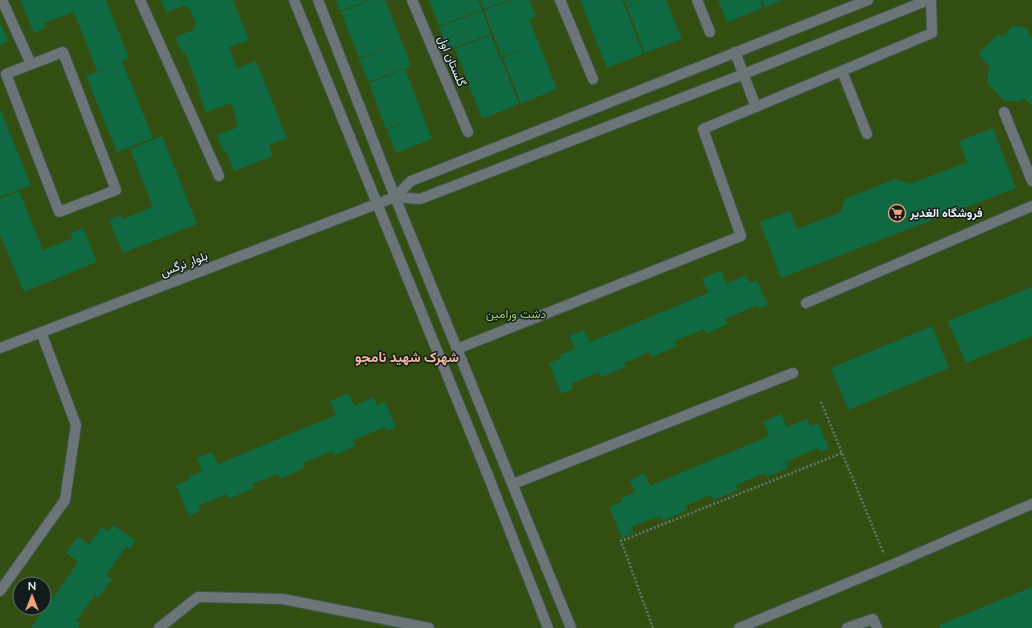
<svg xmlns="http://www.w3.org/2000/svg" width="1032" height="628" viewBox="0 0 1032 628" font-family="Lato,Vazirmatn,sans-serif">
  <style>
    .green { fill: #334e11; fill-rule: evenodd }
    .building { fill: #0f6942 }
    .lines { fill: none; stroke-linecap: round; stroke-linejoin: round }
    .minor-casing { stroke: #415653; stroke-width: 12 }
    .path { stroke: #637674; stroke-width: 2.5; stroke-dasharray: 2 2; stroke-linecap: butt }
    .minor { stroke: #6b7578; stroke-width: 10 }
    .labels { text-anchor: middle; stroke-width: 3; stroke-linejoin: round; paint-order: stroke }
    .street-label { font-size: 12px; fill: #eaf7f5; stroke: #121c1b }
    .poi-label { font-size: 12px; font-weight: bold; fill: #eaf7f5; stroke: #121c1b; text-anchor: start }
    .park-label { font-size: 12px; fill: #9fd764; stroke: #121c1b }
    .quarter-label { font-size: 14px; font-weight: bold; fill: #f8bc9f; stroke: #121c1b }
  </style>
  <rect width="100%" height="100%" fill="#213734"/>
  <path class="green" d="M0,0H1032V628H0ZM20,584H44V608H20Z"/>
  <path class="building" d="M20,0H106L129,58L97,71L74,12L44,23L46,28L34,33Z
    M161,0H233L249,40L229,47L237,68L256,61L287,138L269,145L273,156L234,171L226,151H223L217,135L236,128L237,123L232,105L228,104L206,112L198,92L200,91L185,52L182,53L175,37L193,30L196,24L189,7L183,6L166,13Z
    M336,0H369L340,11Z
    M371,0H385L402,42L359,58L341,12Z
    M429,0H478L482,10L439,26Z
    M480,0H508L484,9Z
    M511,0H529L536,17L529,19L557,89L521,104L503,58L524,49L502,57L493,34L526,21L493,34L484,10Z
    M580,0H622L625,7L604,15L625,7L643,54L607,68Z
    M624,0H643L627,6Z
    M644,0H666L682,39L645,53L627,7Z
    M718,0H760L763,8L727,22Z
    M762,0H784L765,7Z
    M482,11L491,34L448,50L439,27Z
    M0,22L8,41L0,45Z
    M1012,26L1028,28L1029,36H1032V106L1024,98L1021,101H1004L987,83L989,67L979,55L981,51L998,35L1003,36Z
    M491,35L500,58L464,72L455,49Z
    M402,42L411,66L368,82L359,59Z
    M501,58L519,104L482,119L464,72Z
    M122,61L153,138L117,152L86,76Z
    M405,69L432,139L396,153L387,130L407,121L386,129L369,83Z
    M0,109L31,185L0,197Z
    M993,128L1016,188L781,278L760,222L790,211L797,229L841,212L845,199L895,179L910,184L967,162L959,141Z
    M162,136L197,224L123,253L109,220L122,215L123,219L153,207L130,149Z
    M19,191L43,250L73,238L71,233L83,228L97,262L24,292L0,235V199Z
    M721,271L726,284L746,275L750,283L757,280L768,305L759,309L757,305L725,319L728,324L706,334L704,329L675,341L677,346L652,357L650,352L624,363L626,367L601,377L599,372L571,384L573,389L561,394L549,363L561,358L560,355L575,349L569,336L584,330L590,342L708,293L702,278Z
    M1032,287V336L966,363L948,321Z
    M932,326L949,368L848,410L831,368Z
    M349,393L354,406L374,397L377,405L385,401L396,427L387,431L385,427L353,440L355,446L334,456L332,451L303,463L305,468L280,479L278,474L252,484L254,488L229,499L227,494L198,506L201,511L189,516L176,485L189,480L188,477L202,471L197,458L212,452L218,464L336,415L330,401Z
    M781,414L787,427L807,419L810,426L818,423L829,449L820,452L818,448L786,462L788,468L767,477L765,473L736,485L738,490L713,500L711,495L685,506L687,510L662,521L660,516L631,527L633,533L622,538L609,507L622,502L621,498L635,492L630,480L645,473L650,486L769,436L763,422Z
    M113,525L136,541L130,549L127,546L106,575L112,579L98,598L95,595L77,620L81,623L78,628H31L78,562L66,553L78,536L89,545L102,527L108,532Z
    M1032,587V628H940L939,625Z"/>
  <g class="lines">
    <g class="minor-casing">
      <path id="minor" d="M2,0L31,64
        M140,0L219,176
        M294,0L487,473L548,628
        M318,0L395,197L571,628
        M412,0L468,132
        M560,0L593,79
        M697,0L710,32
        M868,0L411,181L395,197L420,199L744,74L928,0
        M63,52L116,190L59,212L6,74Z
        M735,52L756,107
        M842,71L867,134
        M1004,112L1032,181
        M806,303L1032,206
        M0,348L395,197
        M457,349L741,236L703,129L932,33L931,0
        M513,484L793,373
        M0,591L65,500L76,425L41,332
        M159,628L198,597L283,599L429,628
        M739,628L889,566L1032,504
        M847,628L873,619L877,628"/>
    </g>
    <path class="path" d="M821,402L884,554
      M653,628L621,541L842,453"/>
    <use href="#minor" class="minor"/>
  </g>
  <defs>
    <g id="supermarket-ring" transform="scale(0.9)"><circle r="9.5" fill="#121c1b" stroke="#f0a27a" stroke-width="1.5"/><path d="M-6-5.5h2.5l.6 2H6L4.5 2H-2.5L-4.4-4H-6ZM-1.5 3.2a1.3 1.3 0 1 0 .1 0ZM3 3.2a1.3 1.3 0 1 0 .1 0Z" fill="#f0a27a"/></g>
  </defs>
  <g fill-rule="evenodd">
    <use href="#supermarket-ring" x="897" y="213"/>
  </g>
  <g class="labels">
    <g class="street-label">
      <text transform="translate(452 61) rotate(67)" y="4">گلستان اول</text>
      <text transform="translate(184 264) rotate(-21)" y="4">بلوار نرگس</text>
    </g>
    <g class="poi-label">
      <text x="910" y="217">فروشگاه الغدیر</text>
    </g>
    <g class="park-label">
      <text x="516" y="318">دشت ورامین</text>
    </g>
    <g class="quarter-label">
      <text x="407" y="362">شهرک شهید نامجو</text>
    </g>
  </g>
  <g transform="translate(32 596)"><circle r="19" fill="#121c1b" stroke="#687472"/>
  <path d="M0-3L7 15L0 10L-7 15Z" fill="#f0a27a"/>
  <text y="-6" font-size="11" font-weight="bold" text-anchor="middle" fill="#eaf7f5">N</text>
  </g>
</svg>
